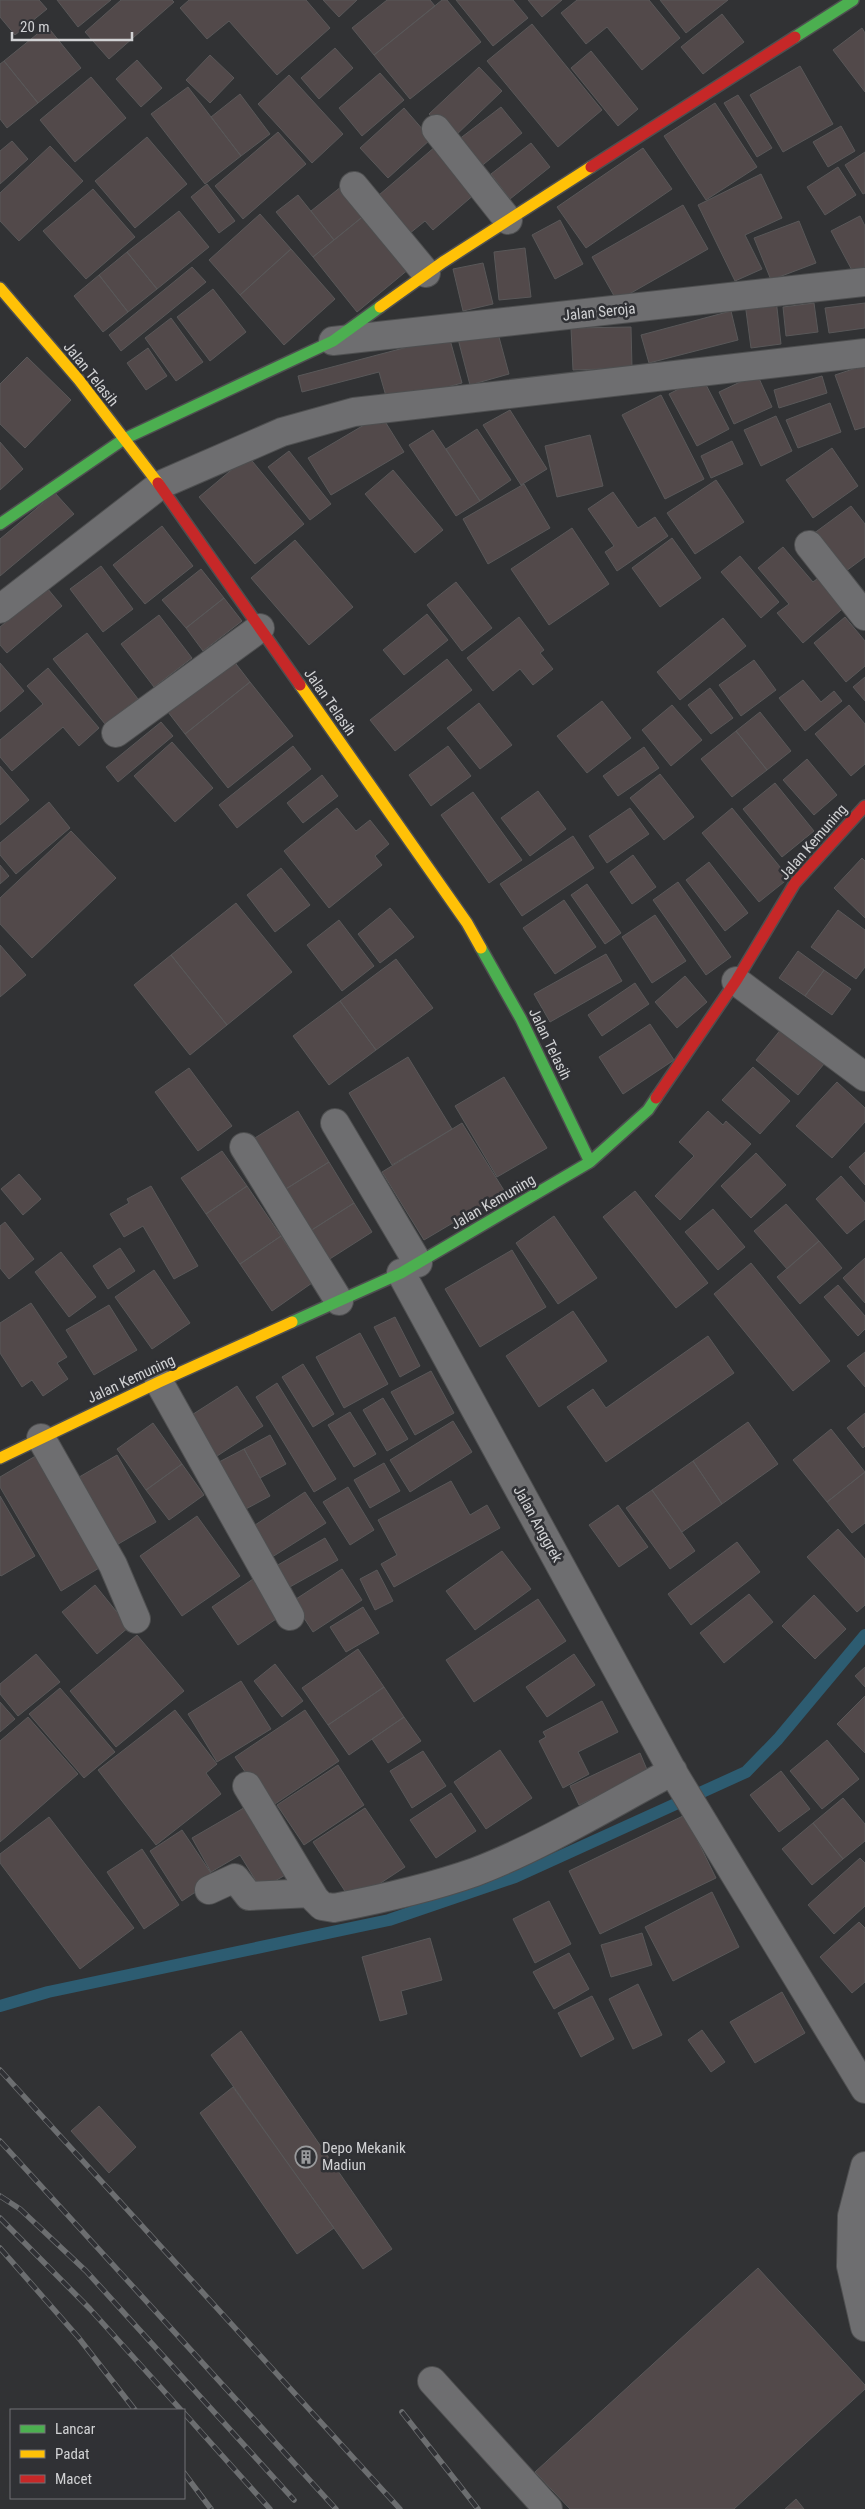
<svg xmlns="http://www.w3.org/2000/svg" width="865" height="2509" viewBox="0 0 865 2509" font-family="'Roboto Condensed',sans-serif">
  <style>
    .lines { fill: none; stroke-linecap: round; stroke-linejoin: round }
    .stream { stroke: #2d5c71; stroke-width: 12 }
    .building { fill: #52494a; stroke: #595859 }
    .street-casing { stroke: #4e4f50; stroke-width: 30 }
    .fast-casing { stroke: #4e4f50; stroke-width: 14 }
    .slow-casing { stroke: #4e4f50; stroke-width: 14 }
    .jam-casing { stroke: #4e4f50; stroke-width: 14 }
    .street { stroke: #6e6e70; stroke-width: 28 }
    .fast { stroke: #4caf50; stroke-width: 11 }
    .slow { stroke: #ffc107; stroke-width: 11 }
    .jam { stroke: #c62828; stroke-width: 11 }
    .rail-casing { stroke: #6c6e70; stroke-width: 5.5 }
    .rail { stroke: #303135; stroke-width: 4; stroke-dasharray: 11; stroke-linecap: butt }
    .labels { text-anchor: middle; stroke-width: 5; stroke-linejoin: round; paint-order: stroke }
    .street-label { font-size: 15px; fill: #d1d2d4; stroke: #303135 }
    .poi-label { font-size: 15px; fill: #d1d2d4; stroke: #303135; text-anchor: start }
  </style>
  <rect width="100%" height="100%" fill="#313234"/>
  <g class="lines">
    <path class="stream" d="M0,2006L48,1992L389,1920L515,1877L746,1772L778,1739L865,1635"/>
  </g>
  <path class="building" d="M0,0H39L47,9L15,35L0,17Z
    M57,0H111L78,27Z
    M121,0H172L174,2L109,59L85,32Z
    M189,0H306L330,28L277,75L229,21L207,39L180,8Z
    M323,0H357L339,17Z
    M387,0H430L435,6L374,55L352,28Z
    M442,0H447L481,42L410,99L374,55Z
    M456,0H513L528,18L493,46Z
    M528,0H562L542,17Z
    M577,0H649L680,38L642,70L607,27L586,44L561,13Z
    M660,0H728L686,33Z
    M722,14L744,42L703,74L681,47Z
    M532,24L602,110L558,147L487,61Z
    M47,26L81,68L38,103L4,61Z
    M862,28L865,33V92L833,50Z
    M335,48L353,68L319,99L301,78Z
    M591,51L638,109L618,126L571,68Z
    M210,55L234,78L210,103L186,80Z
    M137,60L162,88L141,107L116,79Z
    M4,61L38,103L7,128L0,119V64Z
    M800,66L833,124L783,152L750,95Z
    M479,67L502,91L452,139L429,114Z
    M380,73L404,100L362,136L339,108Z
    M289,75L343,134L312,163L258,104Z
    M91,77L126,118L75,162L40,120Z
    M188,87L241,156L205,184L151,114Z
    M240,94L270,134L241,156L211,117Z
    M738,95L772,148L757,157L724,103Z
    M715,103L757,167L706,200L664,136Z
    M501,107L522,133L479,168L458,140Z
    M404,108L431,139L388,178L360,148Z
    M841,126L855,151L828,167L813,142Z
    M278,132L306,164L243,219L215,186Z
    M147,137L187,184L135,228L95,181Z
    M12,141L28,159L0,184V151Z
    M531,143L550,167L510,199L491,174Z
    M50,146L83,181L19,241L0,221V193Z
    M436,146L476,193L433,230L425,221L404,238L372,201Z
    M643,148L672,189L586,248L557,207Z
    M865,152V193L863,194L845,165Z
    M838,167L856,195L825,215L807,187Z
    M761,174L782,218L745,235L762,269L735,281L698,205Z
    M347,182L371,210L334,240L311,211Z
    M207,184L235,221L219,233L191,197Z
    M93,189L135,237L86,279L43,231Z
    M298,195L334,240L313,257L276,212Z
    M683,205L708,249L617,301L592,257Z
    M371,210L415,264L357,312L313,257Z
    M179,211L209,247L157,289L127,252Z
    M260,214L291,249L240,295L209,260Z
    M860,216L865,226V268L854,274L831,231Z
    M560,220L583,264L555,279L532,235Z
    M799,221L816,263L771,280L754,238Z
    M525,248L531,297L499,300L494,252Z
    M291,249L335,299L284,345L240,295Z
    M127,252L157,289L128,312L99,275Z
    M483,263L493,304L463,311L453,269Z
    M192,267L206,282L121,351L109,335Z
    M99,275L128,312L103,332L74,296Z
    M213,289L246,332L210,361L177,317Z
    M776,299L781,344L751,348L745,303Z
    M814,303L818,332L786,336L783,307Z
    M865,303V328L829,333L825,308Z
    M731,311L738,340L649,363L641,335Z
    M171,318L203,362L176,381L145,338Z
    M496,326L509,374L470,385L457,335Z
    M631,327L632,368L573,370L571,328Z
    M449,336L462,383L388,403L379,372L302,392L298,376Z
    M148,348L167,376L146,390L127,363Z
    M27,357L71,400L25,448L0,424V384Z
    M865,365V427L855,430L835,375Z
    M757,374L772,407L734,424L719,392Z
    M822,376L827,393L779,408L774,390Z
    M702,377L729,429L697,446L669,394Z
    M661,395L704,479L665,499L622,415Z
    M830,403L841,432L798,448L786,420Z
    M510,410L547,469L521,485L483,425Z
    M381,415L404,452L331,495L308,458Z
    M776,416L792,451L761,466L744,430Z
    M477,429L511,480L480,501L446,449Z
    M433,430L480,501L456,516L409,445Z
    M590,435L603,486L557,497L545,446Z
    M732,441L743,464L711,478L701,456Z
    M0,442L23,469L0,490Z
    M832,448L858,486L813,518L786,480Z
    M289,451L331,504L310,520L268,467Z
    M248,456L304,524L255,564L199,497Z
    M393,470L443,530L415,553L365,494Z
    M716,480L744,522L695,554L667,513Z
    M524,484L550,528L488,564L463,519Z
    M613,492L638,528L655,517L668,536L617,571L605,552L614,546L588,509Z
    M55,493L74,514L0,576V539Z
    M851,506L865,524V557L842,574L813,534Z
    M162,526L193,566L145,604L113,565Z
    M572,528L609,584L549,625L511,569Z
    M672,538L701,578L660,607L632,568Z
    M295,540L353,607L309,645L251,578Z
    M783,547L813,582L822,575L848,604L803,643L777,613L789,604L758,568Z
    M740,556L779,602L761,618L721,572Z
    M101,566L133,609L103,632L70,589Z
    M201,569L224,598L186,628L162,600Z
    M456,582L492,628L462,651L427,605Z
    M47,588L62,606L7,653L0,645V627Z
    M224,598L242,621L203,651L186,628Z
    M427,614L448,640L404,675L383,650Z
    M159,615L192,658L154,687L121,644Z
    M519,617L544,650L540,653L553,669L533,685L520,669L493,691L467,658Z
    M845,617L865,641V666L846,682L814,643Z
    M723,618L746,646L680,700L657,672Z
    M87,633L138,699L105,724L53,659Z
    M447,659L472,690L395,751L370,720Z
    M233,660L250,682L185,734L168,712Z
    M754,660L776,690L741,716L719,685Z
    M0,663L24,691L0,712Z
    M48,668L99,728L79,746L63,727L12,771L0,757V740L43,704L27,686Z
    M865,677V701L853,687Z
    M803,680L821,702L834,691L842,701L805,731L779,698Z
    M250,682L293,736L228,788L185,734Z
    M710,688L733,718L711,734L688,705Z
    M602,701L631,738L587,773L557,736Z
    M479,703L512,745L480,769L447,728Z
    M672,705L702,740L671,766L642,730Z
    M849,705L865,724V764L851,776L815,734Z
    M760,712L791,751L767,770L736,731Z
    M161,722L173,736L118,782L106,767Z
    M736,731L767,770L732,797L701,759Z
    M172,742L213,788L175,822L134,776Z
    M293,746L311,769L237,828L219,805Z
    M448,746L471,776L431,806L409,775Z
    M644,747L659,768L618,796L603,776Z
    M807,759L837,795L814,815L783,780Z
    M0,766L29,800L0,825Z
    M660,774L694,817L664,840L630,798Z
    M322,775L338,796L303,823L287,803Z
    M775,783L814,831L782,857L743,809Z
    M538,791L566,829L530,856L501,818Z
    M473,792L522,860L489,883L441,815Z
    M49,802L70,828L16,874L0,855V843Z
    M337,808L356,831L370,820L389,844L375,856L382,865L329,908L284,851Z
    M630,808L649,834L607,863L589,836Z
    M732,808L789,878L759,902L702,833Z
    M71,831L116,878L32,958L0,924V898Z
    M573,836L594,868L522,916L500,884Z
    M633,855L656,887L632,904L610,872Z
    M862,858L865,861V918L834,888Z
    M709,862L748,913L725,931L686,880Z
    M0,865L9,876L0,884Z
    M281,868L310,905L275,932L247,895Z
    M678,882L731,957L706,975L653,900Z
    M587,884L621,933L605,944L571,895Z
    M564,900L596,947L555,974L523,928Z
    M236,903L292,972L227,1025L171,955Z
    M390,908L414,937L380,963L358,934Z
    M838,910L865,930V967L856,979L811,947Z
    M655,915L686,961L652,983L622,937Z
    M339,920L374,966L342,991L307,945Z
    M0,945L26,975L0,997Z
    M798,951L824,970L805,996L779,978Z
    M606,954L622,981L550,1022L534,994Z
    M171,955L227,1025L190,1055L134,985Z
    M396,959L433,1008L376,1050L340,1001Z
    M824,970L851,989L832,1015L805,996Z
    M685,976L707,1002L677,1028L655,1002Z
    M635,983L649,1004L602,1036L588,1015Z
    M340,1001L376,1050L329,1085L293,1036Z
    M650,1024L674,1060L623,1094L599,1057Z
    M782,1028L824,1064L798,1095L756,1060Z
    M408,1057L452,1129L392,1165L349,1093Z
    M753,1067L790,1101L760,1134L722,1100Z
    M189,1068L232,1126L198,1151L155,1092Z
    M504,1077L547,1148L497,1177L455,1106Z
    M837,1082L865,1108V1122L832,1158L796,1126Z
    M298,1111L329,1162L281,1192L250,1141Z
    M708,1111L723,1125L726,1121L751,1144L680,1220L655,1196L694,1156L679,1142Z
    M462,1123L505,1192L424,1240L382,1172Z
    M222,1151L247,1186L206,1214L181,1178Z
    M865,1152V1185L849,1167Z
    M756,1153L786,1185L751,1218L721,1186Z
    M329,1162L354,1203L307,1233L281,1192Z
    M19,1174L41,1199L23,1215L1,1189Z
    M841,1176L865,1203V1219L847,1234L816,1199Z
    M151,1186L198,1266L174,1279L143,1226L124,1237L110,1214L129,1203L127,1199Z
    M247,1186L281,1236L240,1264L206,1214Z
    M635,1191L708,1283L676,1308L603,1217Z
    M354,1203L372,1232L325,1262L307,1233Z
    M786,1204L819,1241L787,1269L754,1231Z
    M713,1209L745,1247L718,1270L685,1232Z
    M554,1216L597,1278L558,1304L516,1243Z
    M5,1222L34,1259L9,1279L0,1268V1226Z
    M281,1236L312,1283L272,1311L240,1264Z
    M819,1241L842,1268L800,1304L777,1277Z
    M120,1248L135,1271L108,1289L93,1266Z
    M512,1250L546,1307L480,1347L445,1289Z
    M61,1252L96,1297L69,1317L35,1272Z
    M865,1258V1303L843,1278Z
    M751,1263L830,1361L793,1391L714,1294Z
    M154,1270L190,1323L152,1349L115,1297Z
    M838,1285L865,1316V1329L858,1336L824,1297Z
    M31,1303L67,1357L57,1363L68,1379L43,1396L32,1380L22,1387L0,1353V1323Z
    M109,1305L137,1350L94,1375L66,1330Z
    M573,1311L607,1361L539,1407L506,1356Z
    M395,1317L420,1366L400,1377L374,1327Z
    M360,1333L388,1384L344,1408L316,1357Z
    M708,1336L734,1373L606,1462L567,1407L593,1389L606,1408Z
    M865,1352V1387L847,1366Z
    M303,1364L334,1414L313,1427L282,1377Z
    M431,1371L454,1413L415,1435L391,1392Z
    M277,1383L336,1479L314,1492L256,1397Z
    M237,1386L263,1426L214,1458L187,1418Z
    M383,1398L408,1439L387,1451L363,1410Z
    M350,1412L376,1454L354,1467L328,1425Z
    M865,1413V1446L863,1448L847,1428Z
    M453,1421L472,1452L410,1492L390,1460Z
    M748,1422L778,1464L722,1504L693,1461Z
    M153,1423L182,1464L146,1490L117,1449Z
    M831,1429L865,1472L827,1502L793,1460Z
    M270,1435L286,1464L260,1478L244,1449Z
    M244,1449L270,1496L244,1510L219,1462Z
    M44,1451L109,1562L61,1591L0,1487V1477Z
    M117,1455L156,1522L108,1550L69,1483Z
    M693,1461L722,1504L682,1532L652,1490Z
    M384,1463L400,1491L370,1508L354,1480Z
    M182,1464L204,1495L169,1520L146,1490Z
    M865,1472V1523L852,1533L827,1502Z
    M451,1481L470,1515L487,1505L500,1528L394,1587L381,1564L397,1555L378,1520Z
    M348,1487L374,1530L350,1545L323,1502Z
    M652,1490L695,1551L670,1569L626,1508Z
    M305,1492L326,1523L269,1559L249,1529Z
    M0,1496L35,1556L1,1576L0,1575Z
    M618,1505L648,1547L619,1567L589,1525Z
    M197,1516L240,1576L182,1616L140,1556Z
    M838,1529L865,1559V1605L857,1612L807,1557Z
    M325,1538L338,1560L288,1588L276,1566Z
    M737,1542L760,1572L691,1625L668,1594Z
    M502,1551L531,1589L475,1630L446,1591Z
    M342,1569L362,1600L313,1632L293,1601Z
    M377,1570L393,1601L375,1610L360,1579Z
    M253,1579L279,1617L238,1645L212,1607Z
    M95,1585L129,1627L97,1654L62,1612Z
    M749,1594L773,1622L724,1663L700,1633Z
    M814,1595L846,1629L815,1659L782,1626Z
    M538,1599L566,1641L474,1702L446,1660Z
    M363,1607L379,1633L346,1652L330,1627Z
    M137,1635L184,1691L116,1747L70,1691Z
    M358,1649L384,1687L328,1725L302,1688Z
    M36,1654L60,1682L18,1716L0,1694V1684Z
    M574,1654L595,1685L547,1717L526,1687Z
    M275,1664L303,1701L282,1717L254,1681Z
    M865,1667V1687L855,1676Z
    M241,1681L271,1729L217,1762L188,1714Z
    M384,1687L404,1717L349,1755L328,1725Z
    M60,1688L115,1752L84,1778L29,1714Z
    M865,1696V1753L837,1724Z
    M602,1701L618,1732L578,1752L589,1774L563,1788L539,1741L546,1737L543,1732Z
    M0,1702L15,1719L0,1732Z
    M175,1710L217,1764L206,1773L221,1794L156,1845L98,1770Z
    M305,1710L339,1761L275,1804L255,1775L250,1779L235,1757Z
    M28,1717L78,1774L0,1842V1741Z
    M404,1717L421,1741L388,1763L372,1739Z
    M827,1740L859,1779L822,1809L790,1771Z
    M500,1750L532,1798L486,1829L454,1782Z
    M423,1751L446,1786L412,1808L390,1771Z
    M640,1753L648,1772L579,1805L570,1786Z
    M338,1765L364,1805L304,1845L277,1805Z
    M781,1771L810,1809L779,1832L750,1795Z
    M451,1793L476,1831L436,1858L410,1820Z
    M843,1798L865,1824V1841L843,1859L813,1823Z
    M254,1802L294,1870L261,1889L240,1855L211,1872L192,1838Z
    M365,1808L405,1867L352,1902L313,1842Z
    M685,1815L716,1878L600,1934L569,1871Z
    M49,1817L134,1928L80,1969L0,1863V1854Z
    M813,1823L843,1859L812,1885L782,1849Z
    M182,1830L215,1879L182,1901L150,1851Z
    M142,1849L179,1905L144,1929L107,1872Z
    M860,1858L865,1863V1906L834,1934L808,1905Z
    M712,1892L739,1947L673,1981L645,1927Z
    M549,1901L571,1944L535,1963L513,1919Z
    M859,1922L865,1928V1982L852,1993L820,1957Z
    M642,1933L652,1965L611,1977L601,1945Z
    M430,1938L442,1980L401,1991L407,2014L380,2021L362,1957Z
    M569,1953L589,1989L554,2009L533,1972Z
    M638,1984L662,2035L633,2049L609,1999Z
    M782,1992L805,2033L755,2063L730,2022Z
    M592,1996L614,2039L581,2057L558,2013Z
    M702,2030L725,2062L711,2072L688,2040Z
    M241,2031L392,2249L363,2269L211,2055Z
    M233,2087L334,2228L297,2254L200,2113Z
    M99,2106L136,2147L109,2173L71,2131Z
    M758,2268L865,2385V2389L734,2509H570L535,2472Z
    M796,2499L804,2509H785Z"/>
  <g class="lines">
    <g class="street-casing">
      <path id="street" d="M436,129L508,220
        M354,186L426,273
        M333,341L865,282
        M809,545L865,616
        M0,609L160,485L282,432L354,412L865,353
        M116,733L260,628
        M736,981L865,1077
        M335,1123L418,1263
        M244,1147L339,1301
        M401,1273L674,1774L865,2089
        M159,1382L290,1616
        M41,1438L113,1565L136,1619
        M247,1786L315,1899L322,1906L334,1908C381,1899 430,1888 475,1872C541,1847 611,1804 673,1771
        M209,1890L235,1878L249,1896L311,1893
        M865,2166L852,2216L851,2266L865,2327
        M432,2381L548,2509"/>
    </g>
    <g class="fast-casing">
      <path id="fast" d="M795,37L853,0
        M0,524L124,439L333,341L380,307
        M481,948L521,1019L590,1162
        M292,1322L401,1273L590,1162L648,1110L656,1098"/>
    </g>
    <g class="slow-casing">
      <path id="slow" d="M0,288L79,380L158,483
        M380,307L443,262L591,167
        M300,685L467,923L481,948
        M0,1458L159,1382L292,1322"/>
    </g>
    <g class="jam-casing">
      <path id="jam" d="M591,167L795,37
        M158,483L300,685
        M656,1098L736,981L795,883L865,806"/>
    </g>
    <use href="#street" class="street"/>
    <use href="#fast" class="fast"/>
    <use href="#slow" class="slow"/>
    <use href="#jam" class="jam"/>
    <g class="rail-casing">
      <path id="rail" d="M0,2070L400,2509
        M0,2141L336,2509
        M0,2196L20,2209L86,2271L294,2500
        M0,2218L90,2309L181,2410
        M0,2248L78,2337L135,2410
        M402,2412L478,2509
        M184,2413L270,2509
        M184,2473L211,2509"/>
    </g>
    <use href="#rail" class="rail"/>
  </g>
  <defs>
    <g id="building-ring" transform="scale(1.125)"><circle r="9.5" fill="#303135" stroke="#999a9c" stroke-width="1.5"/><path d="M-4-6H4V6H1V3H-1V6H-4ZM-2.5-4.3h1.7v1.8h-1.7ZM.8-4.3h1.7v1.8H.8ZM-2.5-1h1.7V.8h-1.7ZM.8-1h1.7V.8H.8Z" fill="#999a9c"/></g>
  </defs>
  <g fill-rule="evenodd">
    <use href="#building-ring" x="306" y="2157"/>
  </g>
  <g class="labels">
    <g class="street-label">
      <text transform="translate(599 312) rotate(-6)" y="5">Jalan Seroja</text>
      <text transform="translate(91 374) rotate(51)" y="5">Jalan Telasih</text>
      <text transform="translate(330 702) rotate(55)" y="5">Jalan Telasih</text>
      <text transform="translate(813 842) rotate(-49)" y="5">Jalan Kemuning</text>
      <text transform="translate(550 1044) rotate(64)" y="5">Jalan Telasih</text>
      <text transform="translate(493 1202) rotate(-30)" y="5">Jalan Kemuning</text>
      <text transform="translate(131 1379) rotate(-25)" y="5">Jalan Kemuning</text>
      <text transform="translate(538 1524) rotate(61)" y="5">Jalan Anggrek</text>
    </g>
    <g class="poi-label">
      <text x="322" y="2153">Depo Mekanik<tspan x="322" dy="17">Madiun</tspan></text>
    </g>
  </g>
  <rect x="10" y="2409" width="175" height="90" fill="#303135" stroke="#707175"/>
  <rect x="20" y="2425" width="25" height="8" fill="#4caf50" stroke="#707175"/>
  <text x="55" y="2434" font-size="15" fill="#d1d2d4">Lancar</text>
  <rect x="20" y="2450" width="25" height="8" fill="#ffc107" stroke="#707175"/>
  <text x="55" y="2459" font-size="15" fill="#d1d2d4">Padat</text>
  <rect x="20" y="2475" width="25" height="8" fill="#c62828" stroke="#707175"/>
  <text x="55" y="2484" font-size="15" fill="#d1d2d4">Macet</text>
  <path d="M12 32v8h120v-8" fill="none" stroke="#d1d2d4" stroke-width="2.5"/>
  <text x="20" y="32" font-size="15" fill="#d1d2d4" stroke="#303135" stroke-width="4" paint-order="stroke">20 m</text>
</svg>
